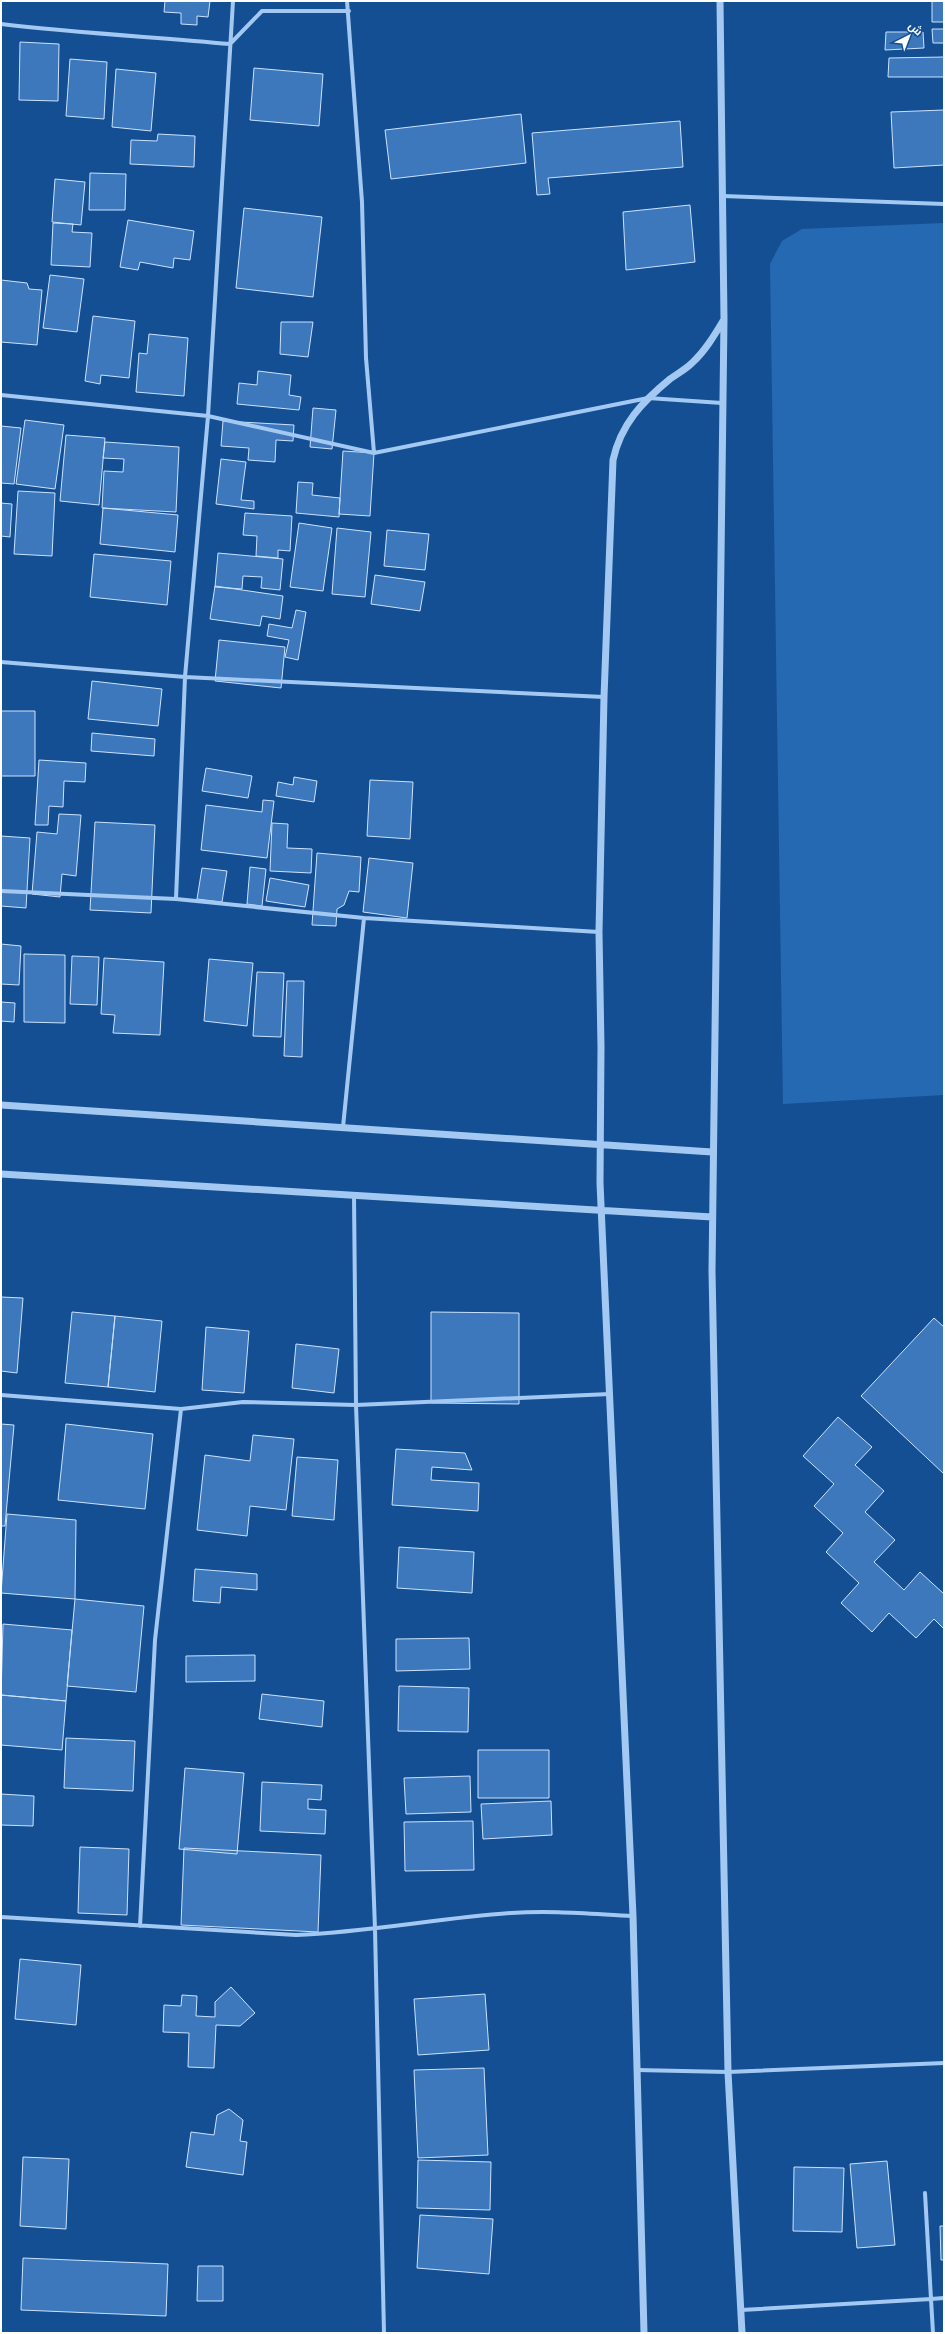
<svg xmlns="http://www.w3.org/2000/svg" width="945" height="2334" viewBox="0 0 945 2334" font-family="Raleway,Cairo,sans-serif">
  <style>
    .green { fill: #2669b3 }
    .building { fill: #3d78bc; stroke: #cbe2fd }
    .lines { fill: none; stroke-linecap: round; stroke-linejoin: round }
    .minor { stroke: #a3c9f2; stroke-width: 4 }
    .tertiary { stroke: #a3c9f2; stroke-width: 7 }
  </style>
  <rect width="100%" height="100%" fill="#144f94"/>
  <path class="green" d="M944,223V1095L783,1104L770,264L782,241L802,229Z"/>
  <path class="building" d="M165,1H210L208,17L197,16V25L181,24V13L164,12Z
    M932,1H944V22H932Z
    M932,29H944V43H933Z
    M886,32H923L924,48L885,50Z
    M20,42L59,44L58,101L19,100Z
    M944,57V77H888L889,58Z
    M70,59L107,62L104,119L66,116Z
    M254,68L323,74L319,126L250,120Z
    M116,69L156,73L151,131L112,127Z
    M944,110V165L894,168L891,112Z
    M521,114L526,163L391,179L385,130Z
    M680,121L683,167L548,178L550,194L537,195L532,133Z
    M158,134L195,136L194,167L130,164L131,140L157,141Z
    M90,173L126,174L125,210H89Z
    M55,179L85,182L81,225L52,222Z
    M690,205L695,262L626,270L623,212Z
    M244,208L322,217L313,297L236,288Z
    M128,220L194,231L190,260L174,258L173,268L140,262L138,270L120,267Z
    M53,223L73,224L72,232L92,233L90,267L51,265Z
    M50,275L84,279L77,332L43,328Z
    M1,280L27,283L29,289L42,290L37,345L1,342Z
    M93,316L135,321L129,378L101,375L100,384L85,381Z
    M281,322H313L308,357L280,354Z
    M149,334L188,338L184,396L136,392L139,353L147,354Z
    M258,371L291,375L289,395L301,397L299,410L237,404L239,383L257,385Z
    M313,408L336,410L332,449L310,447Z
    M25,420L64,425L55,489L16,484Z
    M223,421L294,425L293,441L276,440L275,462L248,460L249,448L221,446Z
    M1,426L21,428L14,484L1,483Z
    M66,435L105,438L99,505L60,501Z
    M105,442L179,447L176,512L102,508L104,471L123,472L124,459L103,458Z
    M343,451L374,453L370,516L339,514Z
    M221,459L246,462L241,500L254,501V509L216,504Z
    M298,482L313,483L312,495L340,498L339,517L296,513Z
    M18,491L55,493L52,556L14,554Z
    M1,503L12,504L10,537L1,536Z
    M103,508L178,515L175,552L100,544Z
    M245,513L292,516L290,551L278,550V558L256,556L257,536L243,535Z
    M299,523L332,528L323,591L290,587Z
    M337,528L371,532L365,597L332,594Z
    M387,530L429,534L425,570L384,566Z
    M218,553L283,559L280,590L261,588L262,577L243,576L242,589L215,587Z
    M94,554L171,561L167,605L90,597Z
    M375,575L425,582L420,611L371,604Z
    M215,586L283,596L280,619L262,616L260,626L210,619Z
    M296,610L306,612L298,660L285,657L289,640L267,636L269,624L292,628Z
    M219,640L285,647L281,688L215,681Z
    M92,681L162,689L158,726L88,719Z
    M1,711H35V776H1Z
    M92,733L155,739L154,756L91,751Z
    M39,760L86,763L85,782L64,781L63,807L49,806L48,825H35Z
    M206,768L252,776L248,798L202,791Z
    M294,777L317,781L314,802L276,796L278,782L293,785Z
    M370,780L413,782L410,839L367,836Z
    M263,800L274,801L267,858L201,850L206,805L262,812Z
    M59,814L81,815L76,876L62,874L60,897L32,894L37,832L57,834Z
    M95,822L155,825L151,913L90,910Z
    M272,823L288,824L287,848L312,849L311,873L270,871Z
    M1,836L30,838L26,908L1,906Z
    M317,853L361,857L359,892L349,891L344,905L337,909L336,926L312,925Z
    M369,858L413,863L407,918L363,912Z
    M250,867L266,869L262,906L247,904Z
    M202,868L227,871L222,902L197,899Z
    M270,878L309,885L305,907L266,901Z
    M1,944L21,946L19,985L1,984Z
    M24,954L65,955V1023L24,1022Z
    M72,956L99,957L97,1005L70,1004Z
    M104,958L164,962L160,1035L113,1033L115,1015L101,1014Z
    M209,959L253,963L247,1026L204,1021Z
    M257,972L284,973L281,1037L253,1036Z
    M287,981H304L302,1057L284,1056Z
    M1,1002L15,1003L14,1022L1,1021Z
    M1,1297L23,1298L17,1373L1,1371Z
    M72,1312L115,1316L108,1387L65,1383Z
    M431,1312L519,1313V1404L431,1403Z
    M115,1316L162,1321L155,1392L108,1387Z
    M934,1318L944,1327V1474L861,1396Z
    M206,1327L249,1331L244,1393L202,1390Z
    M296,1344L339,1349L334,1393L292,1388Z
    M838,1417L872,1447L855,1465L884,1491L865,1512L895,1540L874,1562L904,1590L920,1572L944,1594V1629L934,1619L916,1638L889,1613L872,1632L841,1603L859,1583L826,1552L843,1533L814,1506L834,1484L803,1456Z
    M1,1424L14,1425L5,1526H1Z
    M66,1424L153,1434L145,1509L58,1500Z
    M253,1435L294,1439L286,1510L250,1506L247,1536L197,1530L205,1455L250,1461Z
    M396,1449L465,1453L472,1470L432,1467L431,1480L479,1483L478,1511L392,1505Z
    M297,1457L338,1460L334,1520L292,1516Z
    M7,1514L76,1520L75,1599L1,1593Z
    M399,1547L474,1552L472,1593L397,1588Z
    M195,1569L257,1574V1590L221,1587L220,1603L193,1601Z
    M75,1599L144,1606L136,1692L67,1686Z
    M3,1624L72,1630L66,1701L1,1695Z
    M469,1638L470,1669L396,1671V1639Z
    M255,1655V1681L186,1682V1656Z
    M399,1686L469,1688L468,1732L398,1731Z
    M262,1694L324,1701L322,1727L259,1719Z
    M1,1695L66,1701L62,1750L1,1745Z
    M66,1738L135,1741L133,1791L64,1788Z
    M478,1750H549V1798H478Z
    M185,1768L244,1773L237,1854L179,1849Z
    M470,1776L471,1812L406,1814L404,1778Z
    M262,1782L322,1785L321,1800L308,1799V1809L326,1810L325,1834L260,1831Z
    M1,1794L34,1796L33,1826L1,1825Z
    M551,1801L552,1835L483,1839L481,1804Z
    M473,1821L474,1870L405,1871L404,1822Z
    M80,1847L129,1849L127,1915L78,1913Z
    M184,1848L321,1855L318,1932L181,1925Z
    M20,1959L81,1965L76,2025L15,2019Z
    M231,1987L255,2013L240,2026L216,2025L214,2068L188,2067L189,2033L163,2032L164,2005L181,2006L182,1995L197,1996L196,2016L215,2017V2002Z
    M485,1994L489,2050L418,2055L414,1999Z
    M484,2068L488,2155L418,2158L414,2070Z
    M229,2109L243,2120L240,2141L247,2142L243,2175L186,2167L191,2132L214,2135L217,2115Z
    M23,2157L69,2159L66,2229L20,2226Z
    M418,2160L491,2162L490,2210L417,2208Z
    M887,2161L895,2245L857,2248L850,2164Z
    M794,2167L844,2168L842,2232L793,2231Z
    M420,2215L493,2219L489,2274L417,2268Z
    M940,2226H944V2260H941Z
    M23,2258L168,2264L166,2316L21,2310Z
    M198,2266H223V2301H197Z"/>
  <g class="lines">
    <path class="minor" d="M347,1L362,202L366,358L374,453
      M1,24C77,33 154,37 230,44L262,11H349
      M723,196L944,204
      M1,395L208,416L374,453L648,398L722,403
      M1,662L185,677L604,697
      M1,891L176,899L364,918L599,932
      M176,899L185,677L208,416L233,1
      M343,1127L364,918
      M354,1195L356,1405L375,1929L384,2333
      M1,1395L181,1409L243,1402L356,1405L610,1394
      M1,1917L296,1935C368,1932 439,1918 511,1913C552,1910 592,1914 633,1916
      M140,1926L155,1640L181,1409
      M637,2070L728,2072L944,2063
      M741,2310L931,2299L925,2193
      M933,2333L931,2299L944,2298"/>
    <path class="tertiary" d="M720,1L724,319L712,1271L728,2072L742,2333
      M1,1105L712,1152
      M1,1174L712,1217
      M644,2333L633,1916L600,1183L601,1047L599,932L604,697L613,460C621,424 642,402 670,379C677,374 686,369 692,363C705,351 714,336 723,321"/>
  </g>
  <rect width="945" height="2334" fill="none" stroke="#ffffff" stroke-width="4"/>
  <g transform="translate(909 36) rotate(42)" stroke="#144f94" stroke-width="3" paint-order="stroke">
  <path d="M0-3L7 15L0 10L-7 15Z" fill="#ffffff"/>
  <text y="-6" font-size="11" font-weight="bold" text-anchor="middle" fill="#ffffff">ش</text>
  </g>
</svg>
